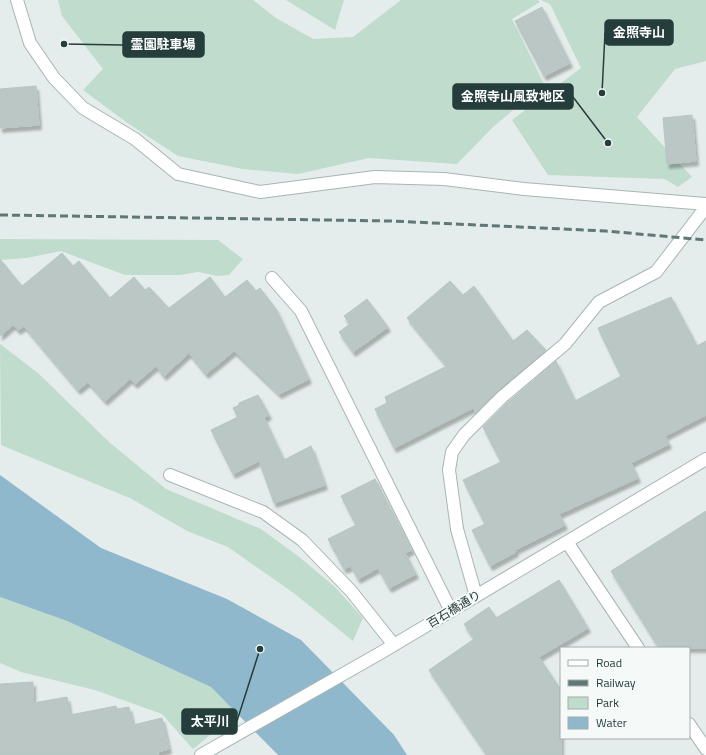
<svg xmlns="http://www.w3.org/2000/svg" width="706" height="755" viewBox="0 0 706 755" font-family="'Titillium Web','Noto Sans JP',sans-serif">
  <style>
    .green { fill: #bfdccd }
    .water { fill: #90b8cd }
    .building { fill: #bac7c4; stroke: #b7c6c3; filter: url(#shadow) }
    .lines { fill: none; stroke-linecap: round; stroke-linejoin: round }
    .street-casing { stroke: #a7b5b3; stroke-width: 14 }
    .street { stroke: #fff; stroke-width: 12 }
    .rail { stroke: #5f7877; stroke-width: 3; stroke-dasharray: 8 4; stroke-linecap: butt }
    .labels { text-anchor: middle; stroke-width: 4; stroke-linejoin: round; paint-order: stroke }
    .street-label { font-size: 12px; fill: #253d3b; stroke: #f5f9f8 }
    .leader { fill: none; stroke: #253d3b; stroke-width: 1.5 }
    .callout-dot { fill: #253d3b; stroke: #f5f9f8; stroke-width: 1.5 }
    .callout { fill: #253d3b; stroke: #253d3b; stroke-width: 1.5 }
    .callout-label { font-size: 13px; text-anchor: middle; font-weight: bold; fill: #fff }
  </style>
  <defs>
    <filter id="shadow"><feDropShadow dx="2.5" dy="4.5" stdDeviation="1" flood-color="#0004"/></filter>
  </defs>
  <rect width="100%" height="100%" fill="#e4edeb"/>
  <path class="green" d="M58,0H253L276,18L313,39L353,37L401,0H537L540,2L512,19L544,84L493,127L457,164L369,158L298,174L243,169L178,156L126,122L83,90L103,69L62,16Z
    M286,0H344L335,30Z
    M541,0H706V61L675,69L637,117L692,177L678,187L665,179L548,175L512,120L581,68L550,4Z
    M0,239L218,240L243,259L229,275L218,276L198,272L180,275H125L61,251L27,258L0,260Z
    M0,344L38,373L109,442L166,489L261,529L298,556L335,587L363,618L353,641L295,594L228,547L187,531L132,499L1,445Z
    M0,597L67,621L211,687L237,713L193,749L162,714L95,690L21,672L0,663Z"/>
  <path class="water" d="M0,475L101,548L227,599L301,640L394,735L407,755H278L211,687L67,621L0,597Z"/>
  <path class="building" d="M542,7L570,63L544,76L515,21Z
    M36,86L39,125L0,128V89Z
    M692,115L696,161L667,164L663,118Z
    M62,253L73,266L79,261L110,298L134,277L145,290L149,287L169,308L210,277L225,297L247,280L256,291L260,288L276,309L309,379L279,394L234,351L206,374L189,353L164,376L156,366L135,384L130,379L105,401L88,382L78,390L24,326L18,330L13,325L0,336V259L22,286Z
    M450,281L463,295L474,286L513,341L527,330L546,350L497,391L476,413L473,408L394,448L375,409L387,403L385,397L447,366L407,318Z
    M671,297L697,346L706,341V415L665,436L669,444L631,463L638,478L559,514L565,525L515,550L516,552L490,566L472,530L485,524L463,480L501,462L483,427L507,403L556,361L575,401L621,376L598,328Z
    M367,299L388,327L353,352L339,332L350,324L344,316Z
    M258,395L269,415L264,418L284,460L311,446L325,485L274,503L259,461L233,474L211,430L238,417L233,408L239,405V403Z
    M375,479L412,550L405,553L416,574L389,588L378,568L358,579L351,566L344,569L328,539L356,525L341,496Z
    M706,511V648H659L611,571Z
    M559,580L588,628L539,657L561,690V755H487L429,670L474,639L464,624L489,607L496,618Z
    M33,682V703L67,697L70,715L116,706L117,709L129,707L133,725L162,718L169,749L158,752V755H0V684Z"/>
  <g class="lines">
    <g class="street-casing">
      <path id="street" d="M17,0L30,43L54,78L83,108L135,139L178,174L260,192L375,177L444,179L524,189L706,204
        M272,278L301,311L451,611
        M170,475L263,512L302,540L351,591L394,645
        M567,542L638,648
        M476,596L457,529L449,470L452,452L464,435L502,397L565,344L599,302L656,272L706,207
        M689,724L706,749
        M201,755L382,652L706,459"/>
    </g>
    <use href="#street" class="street"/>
    <path class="rail" d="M0,215L391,221L606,231L706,240"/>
  </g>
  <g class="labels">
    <g class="street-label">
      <text transform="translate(454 609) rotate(-31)" y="4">百石橋通り</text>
    </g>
  </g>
  <path class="leader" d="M602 93L605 33M64 44L123 45M608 143L573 97M260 649L237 721"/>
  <g class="callout-dot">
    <circle cx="602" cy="93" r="4"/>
    <circle cx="64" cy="44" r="4"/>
    <circle cx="608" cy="143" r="4"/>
    <circle cx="260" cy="649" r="4"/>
  </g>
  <g class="callout">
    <rect x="605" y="20" width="68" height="25" rx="4"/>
    <rect x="123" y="32" width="81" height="25" rx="4"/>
    <rect x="453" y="84" width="120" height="25" rx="4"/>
    <rect x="182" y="709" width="55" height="25" rx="4"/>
  </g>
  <g class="callout-label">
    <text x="639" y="37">金照寺山</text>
    <text x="163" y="49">霊園駐車場</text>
    <text x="513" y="101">金照寺山風致地区</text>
    <text x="210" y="726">太平川</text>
  </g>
  <rect x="560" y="647" width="130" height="92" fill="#f5f9f8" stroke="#a2aeac"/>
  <rect x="568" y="660" width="20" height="6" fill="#ffffff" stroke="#a2aeac"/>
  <text x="596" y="667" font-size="12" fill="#253d3b">Road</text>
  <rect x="568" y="680" width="20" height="6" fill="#5f7877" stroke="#a2aeac"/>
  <text x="596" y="687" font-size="12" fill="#253d3b">Railway</text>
  <rect x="568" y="697" width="20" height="12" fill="#bfdccd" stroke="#a2aeac"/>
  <text x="596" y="707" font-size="12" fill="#253d3b">Park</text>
  <rect x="568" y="717" width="20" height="12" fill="#90b8cd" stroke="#a2aeac"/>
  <text x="596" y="727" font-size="12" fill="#253d3b">Water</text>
</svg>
